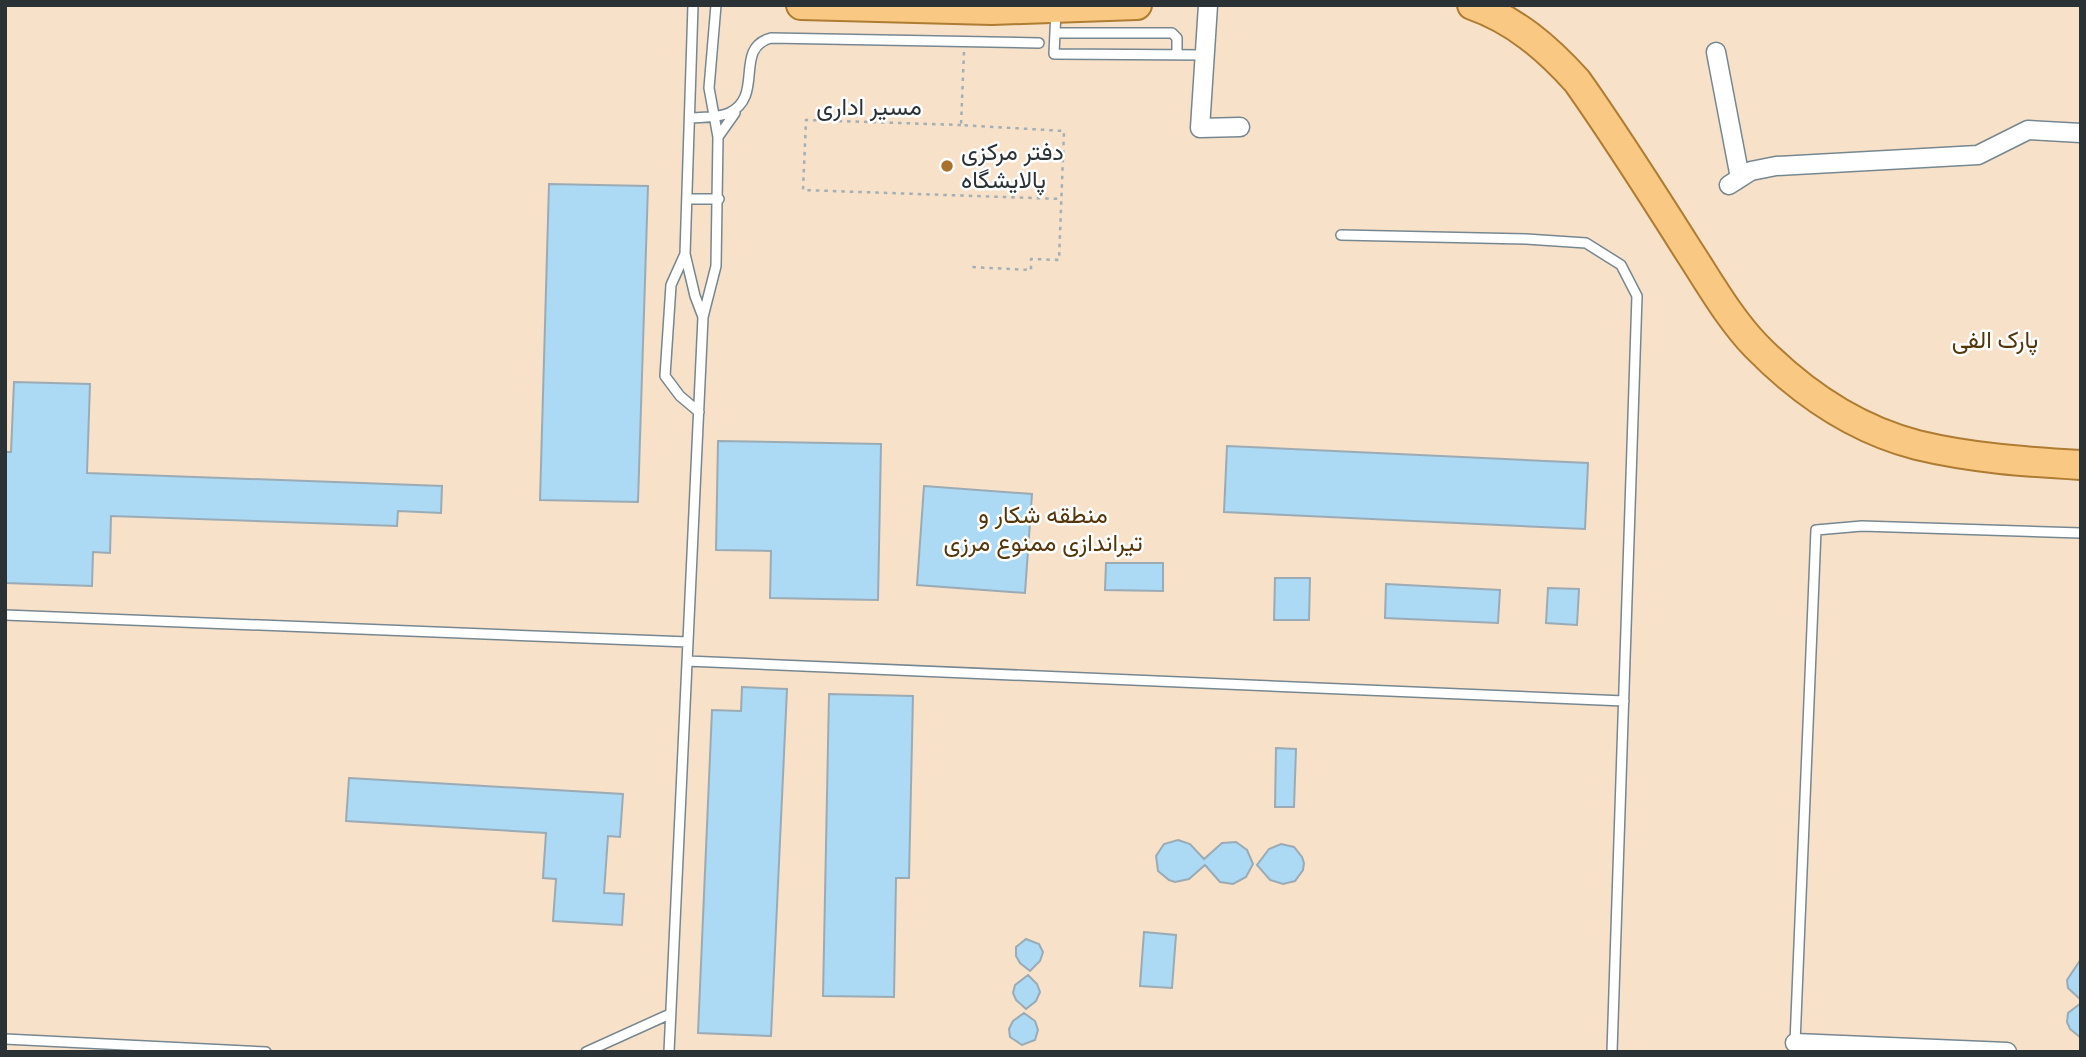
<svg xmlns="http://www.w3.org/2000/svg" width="2086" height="1057" viewBox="0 0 2086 1057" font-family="'Public Sans',Vazirmatn,sans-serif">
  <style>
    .green { fill: #f7e1c9 }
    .building { fill: #acd9f3; stroke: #9babb5; stroke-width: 2 }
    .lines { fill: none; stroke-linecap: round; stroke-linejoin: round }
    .service-casing { stroke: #778790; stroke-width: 12 }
    .minor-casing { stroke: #778790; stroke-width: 21 }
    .primary-casing { stroke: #ae7c32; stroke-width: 32 }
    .path { stroke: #a3afb5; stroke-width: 2.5; stroke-dasharray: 3.5 5; stroke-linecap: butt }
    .service { stroke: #fff; stroke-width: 9 }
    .minor { stroke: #fff; stroke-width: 18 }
    .primary { stroke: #f9c883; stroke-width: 28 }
    .poi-dot { fill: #a8722d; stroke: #fff; stroke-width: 2.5 }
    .labels { text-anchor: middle; stroke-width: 5; stroke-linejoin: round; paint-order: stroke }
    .street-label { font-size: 24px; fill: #2b3235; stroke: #fff }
    .poi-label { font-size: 24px; fill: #2b3235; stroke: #fff; text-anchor: start }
    .park-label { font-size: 24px; fill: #55360a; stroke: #fff }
  </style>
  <rect width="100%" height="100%" fill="#e8f6fe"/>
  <path class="green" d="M5,5H2081V1052H5Z"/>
  <path class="building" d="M549,184L648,186L638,502L540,500Z
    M14,382L90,384L87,473L442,486L441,513L398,511L397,526L111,516L110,553L93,552L92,586L5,583V452H11Z
    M718,441L881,444L878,600L770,598L771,551L716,550Z
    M1227,446L1588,463L1585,529L1224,512Z
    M924,486L1032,494L1025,593L917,585Z
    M1106,563H1163V591L1105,590Z
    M1275,578H1310L1309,620H1274Z
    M1386,584L1500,590L1498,623L1385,618Z
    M1548,588L1579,589L1577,625L1546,623Z
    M742,687L787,689L771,1036L698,1033L712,710L741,711Z
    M829,694L913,696L909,878H896L894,997L823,996Z
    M1276,748L1296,749L1294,807H1275Z
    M349,778L623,794L620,837L608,836L604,893L624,894L622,925L553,921L556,879L543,878L546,833L346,821Z
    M1178,840L1190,844L1204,859L1222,843L1236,842L1247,850L1253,864L1246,877L1233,884L1220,882L1205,865L1189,879L1175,882L1169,880L1158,871L1156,856L1164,844Z
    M1281,844L1294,847L1302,857L1304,863L1303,870L1295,881L1283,884L1270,880L1257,865L1269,849Z
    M1144,932L1176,935L1172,988L1140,986Z
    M1026,939L1039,944L1043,952L1040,961L1030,971L1020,963L1016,956V947Z
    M2081,959V1000L2068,988L2067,980Z
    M1028,975L1037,984L1040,992L1036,1001L1026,1009L1016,1000L1013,993L1015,985Z
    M2081,1003V1038L2070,1029L2067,1022L2068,1013Z
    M1024,1013L1035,1021L1038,1030L1035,1040L1022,1045L1010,1037L1009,1029L1013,1021Z"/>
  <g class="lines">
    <g class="service-casing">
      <path id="service" d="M693,5L685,254L695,296L703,317
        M1056,10L1054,54L1205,55
        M1055,33H1172L1177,38V55
        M690,118C702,117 718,118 729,113C765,96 733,48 771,38L1039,43
        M718,137L735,113
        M687,199H719
        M1341,235L1526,239L1586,243L1621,265L1637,296L1612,1052
        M685,254L671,285L665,376L680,396L699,412
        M5,615L688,642
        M687,661L1624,701
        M5,1039L266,1052
        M1795,1043L1816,530L1862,526L2081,533
        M586,1052L670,1014
        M669,1052L703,317L716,266L718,137L709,88L716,5"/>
    </g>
    <g class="minor-casing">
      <path id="minor" d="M1208,5L1200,128L1240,127
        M1716,52L1740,178
        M1729,185L1751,171L1776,166L1978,155L2028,130L2081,133
        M1795,1043L2007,1052"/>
    </g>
    <g class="primary-casing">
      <path id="primary" d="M801,5L992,10L1137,5
        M1472,5C1515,20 1547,48 1577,81C1616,136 1652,193 1688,250C1709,282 1729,318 1756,346C1800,391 1855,429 1917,445C1971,458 2026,462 2081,465"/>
    </g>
    <path class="path" d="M964,52L961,125L1064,131L1059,260L1031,259V270L970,267
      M961,125L806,120L803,190L1061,199"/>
    <use href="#service" class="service"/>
    <use href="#minor" class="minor"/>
    <use href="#primary" class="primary"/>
  </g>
  <circle class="poi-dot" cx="947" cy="166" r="7"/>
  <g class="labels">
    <g class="street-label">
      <text x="869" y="115">مسیر اداری</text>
    </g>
    <g class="poi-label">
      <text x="961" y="160">دفتر مرکزی<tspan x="961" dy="28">پالایشگاه</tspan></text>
    </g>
    <g class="park-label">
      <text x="1995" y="348">پارک الفی</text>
      <text x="1043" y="523">منطقه شکار و<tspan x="1043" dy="28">تیراندازی ممنوع مرزی</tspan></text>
    </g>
  </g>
  <rect width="2086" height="1057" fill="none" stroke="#2b3235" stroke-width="14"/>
</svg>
